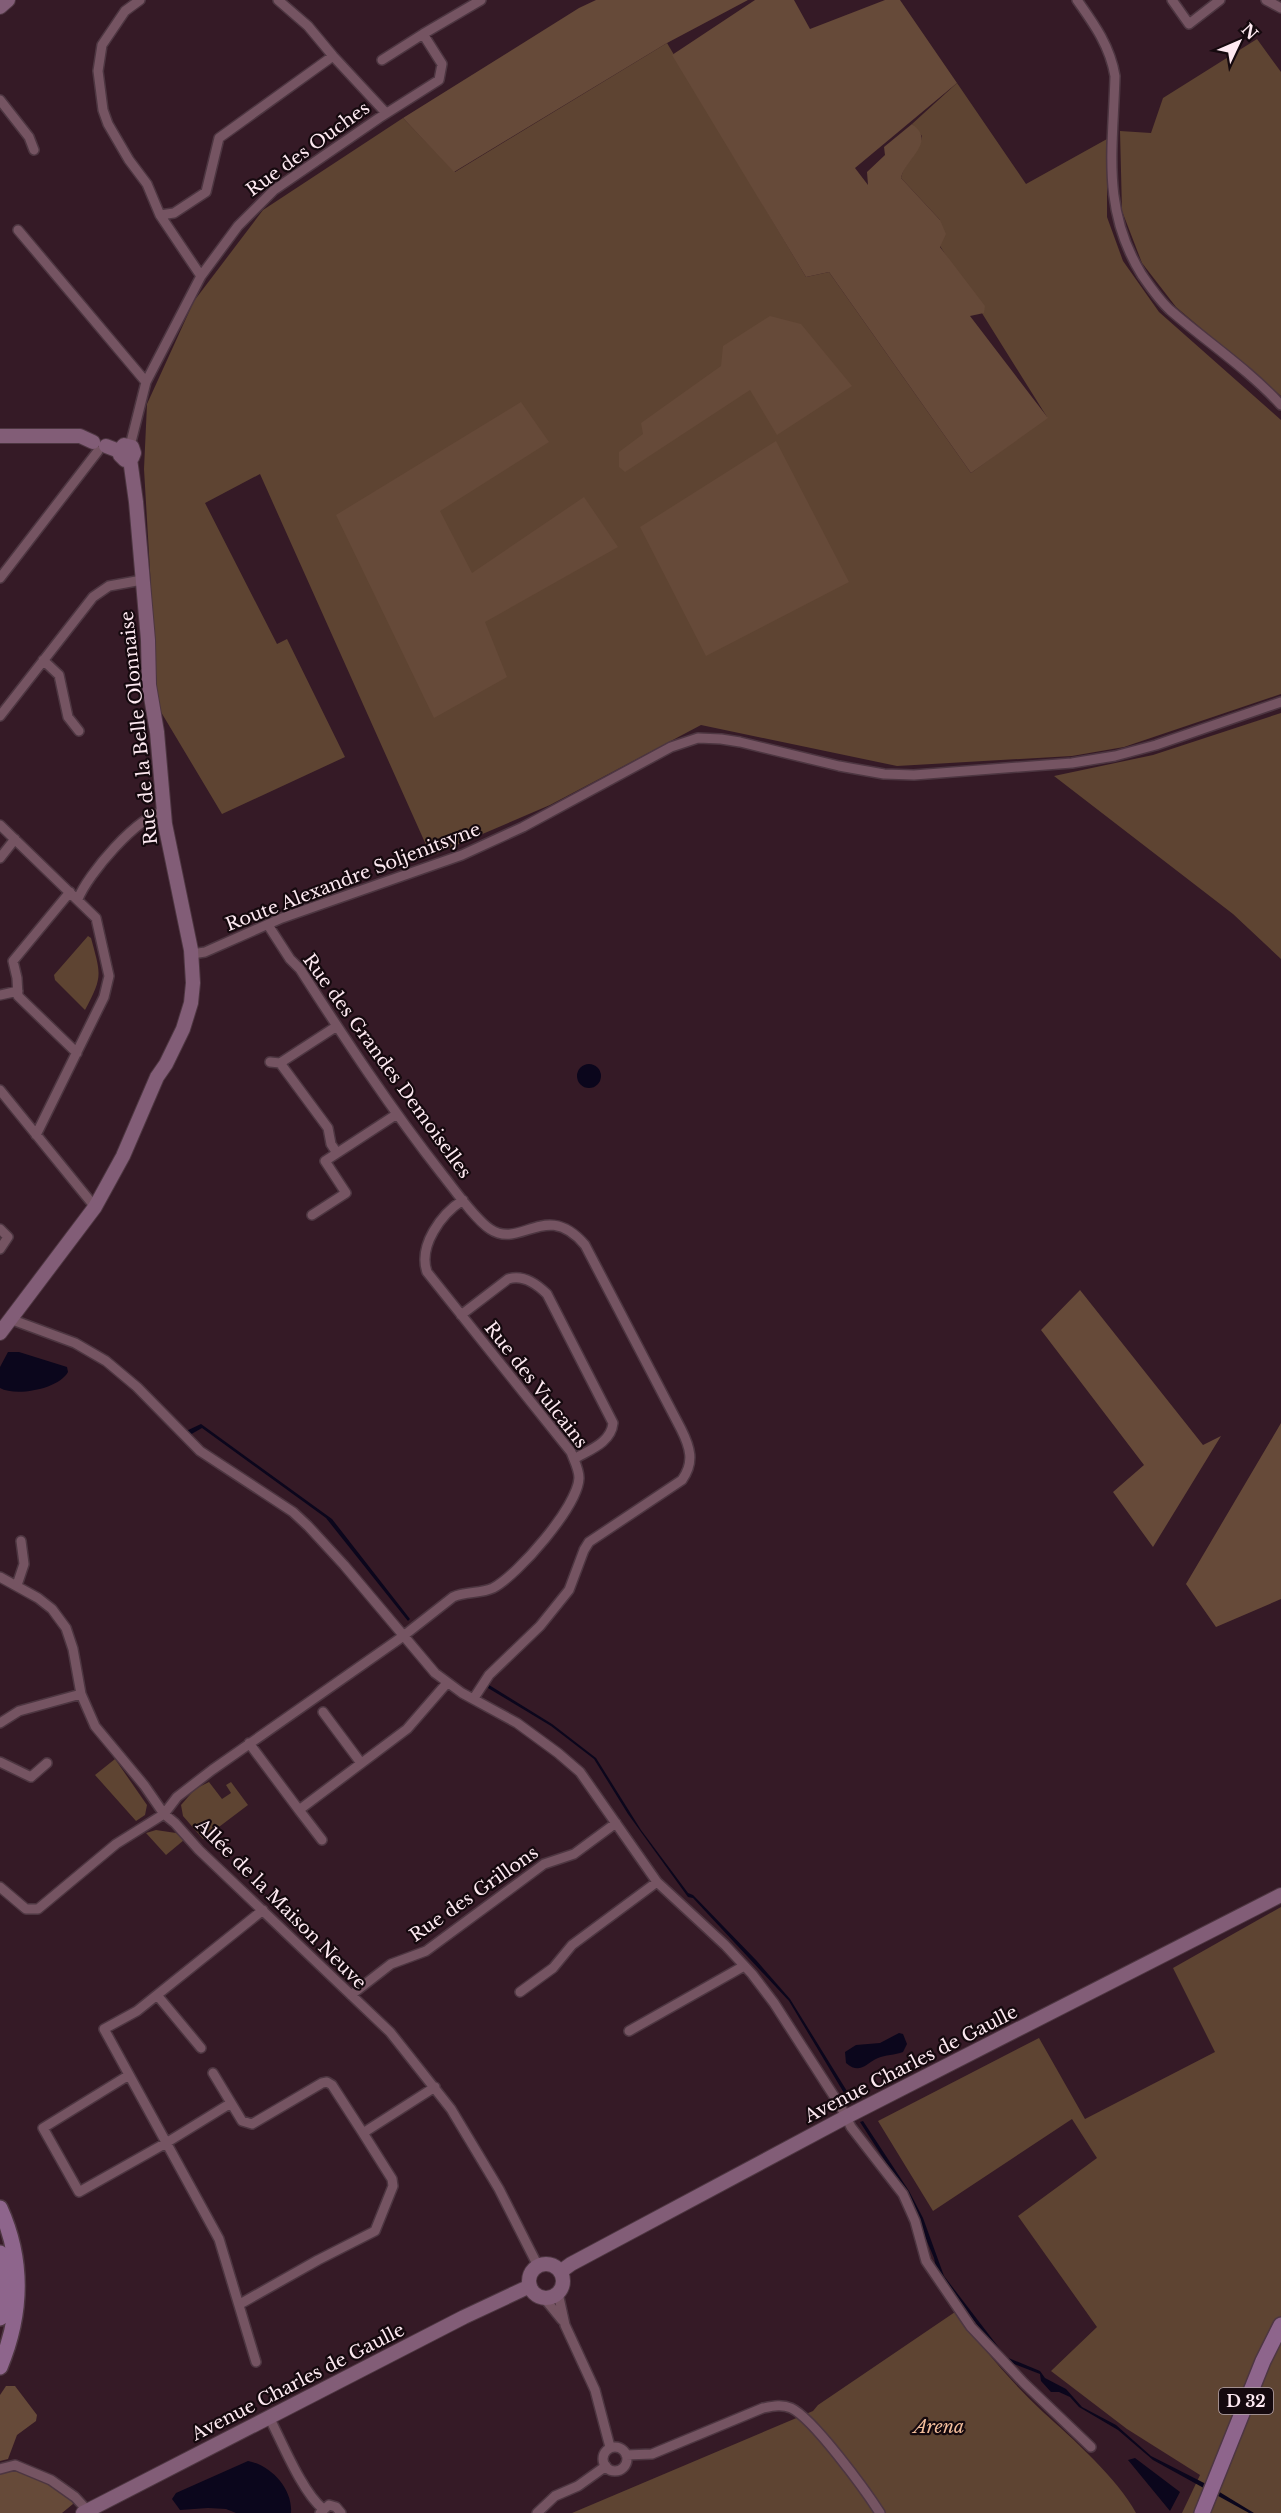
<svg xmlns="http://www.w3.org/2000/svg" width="1281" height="2513" viewBox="0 0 1281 2513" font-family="'Libre Baskerville',serif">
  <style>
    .green { fill: #5e4432 }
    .forest { fill: #664a39 }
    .water { fill: #0b061c }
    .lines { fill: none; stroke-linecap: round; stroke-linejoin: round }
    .street-casing { stroke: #4d3641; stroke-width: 12 }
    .secondary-casing { stroke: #4d3641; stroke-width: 16 }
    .primary-casing { stroke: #4d3641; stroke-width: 18 }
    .street { stroke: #755462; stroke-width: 9 }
    .secondary { stroke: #825d77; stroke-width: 14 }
    .primary { stroke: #8e658c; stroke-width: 15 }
    .labels { text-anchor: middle; stroke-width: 4.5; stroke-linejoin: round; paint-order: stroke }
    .shield { fill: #15090e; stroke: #b7a6ad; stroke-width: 1.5 }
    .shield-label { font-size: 16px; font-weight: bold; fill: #fde9f1 }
    .street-label { font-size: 18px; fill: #fde9f1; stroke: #15090e }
    .park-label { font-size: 18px; font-style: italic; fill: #f3be9c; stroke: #15090e }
  </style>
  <rect width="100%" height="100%" fill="#351a26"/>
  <path class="green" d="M1257,39L1281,72V396L1176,307L1142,263L1122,211L1120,131L1151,133L1163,98Z
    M667,43L806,277L829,272L971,473L1047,417L940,246V220L901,178C905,161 920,153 922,136L912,124L957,83L1026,184L1107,139V217L1123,261L1159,312L1281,420V694L1124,747L1072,756L897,766L701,725L550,805L431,856L260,474L205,503L277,644L287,639L345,757L222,814L158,707L144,469L147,404L194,301L263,210L403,118L455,172Z
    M1281,713V959L1233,914L1054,776L1153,755Z
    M88,936L91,938C101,975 103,976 85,1010L55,980L54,975Z
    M115,1759L147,1805L145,1815L136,1821L95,1775Z
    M209,1782L222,1799L231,1793L226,1785L231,1782L248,1805L203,1839L183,1816L181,1805L195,1789Z
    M156,1830L176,1833L184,1840L166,1855L146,1833Z
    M1281,1907V2513H1182L1200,2475L1127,2429L1051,2371L1097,2327L1018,2216L1097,2158L1072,2119L933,2211L878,2121L1039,2038L1085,2119L1215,2052L1173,1968Z
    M955,2312C982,2347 1011,2382 1043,2412C1072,2438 1118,2479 1136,2513H572L813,2411L818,2405Z"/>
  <path class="forest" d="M596,0H748L667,43L454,172L403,118L579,8Z
    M755,0H794L810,29L885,0H900L957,83L855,168L868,185L867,172L885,155L884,147L912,124C937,142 906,158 901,178L940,220L946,234L940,247L985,306L984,313L970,316L1048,418L971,473L829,272L806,277L672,55Z
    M770,316L801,324L852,386L777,435L750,390L625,472L619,467V452L643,434L641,423L721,366L723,346Z
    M521,402L549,442L440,511L472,573L584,497L618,547L485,622L507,677L434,718L336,515Z
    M776,441L849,582L706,656L640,527Z
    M1080,1290L1203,1445L1221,1436L1153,1547L1113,1492L1144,1465L1041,1330Z
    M1281,1423V1599L1216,1627L1186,1584Z
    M6,2386H15L37,2415L36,2421L17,2435L8,2459L0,2461V2395Z
    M16,2470L46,2482L72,2498L73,2504L62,2513H0V2474Z"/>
  <path class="water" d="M577 1076a12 12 0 1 1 24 0a12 12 0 1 1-24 0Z
    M8,1352H19L67,1367L68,1372C59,1389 16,1397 0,1388V1367Z
    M201,1424L332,1519L410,1619L408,1621L326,1518L202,1428L188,1436L184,1432Z
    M489,1685L552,1724L596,1758L641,1830L688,1893L693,1895L756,1960L790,1999L850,2096L847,2098L789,2001L693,1898L688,1897L628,1814L594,1759L551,1726L488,1688Z
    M899,2033L903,2034L907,2044L903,2052C895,2055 885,2055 878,2058C865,2064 860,2075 846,2063L845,2052L856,2045L880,2043Z
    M863,2121L909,2191L923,2218L944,2276L1006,2357L1040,2371L1045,2378L1066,2389L1082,2407L1116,2425L1151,2456L1208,2485L1254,2513H1249L1153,2460L1118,2430L1079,2407L1070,2397L1059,2392H1051L1041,2381L1040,2374L1004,2360L937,2272L934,2258L909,2198L860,2122Z
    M1135,2458L1180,2492L1170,2511L1128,2460Z
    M248,2461C271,2465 293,2489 291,2513H236L226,2509L208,2508L180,2510L172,2499L176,2493Z"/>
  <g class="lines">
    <g class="street-casing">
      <path id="street" d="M140,0L125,11L102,45L98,71L103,110L108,124L129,160L147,184L160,215L201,276
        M278,0L308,26L333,56L386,113
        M1077,0C1094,24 1110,46 1115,76C1113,150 1101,209 1142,275C1151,288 1159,300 1170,310C1207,342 1248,369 1281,405
        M1172,0L1189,24L1220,0
        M1266,0L1281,8
        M382,60L423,34
        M0,100L29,137L34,150
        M160,215L174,213L206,192L219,138L333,56
        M18,230L146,382
        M130,446L146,382L201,276L238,226L274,190L379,118L439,80L442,64L423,34L481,0
        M0,578L98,451
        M43,660L59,675L68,717L79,731
        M0,716L93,597L109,586L142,580
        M0,825L96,918L109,976L104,997L36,1135
        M0,858L15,839
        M70,892L13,961L17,978L18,996L77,1053
        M78,899C88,874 137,816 164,812
        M268,925L290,959L300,969C345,1039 391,1109 442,1174C454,1189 475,1219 490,1229C521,1250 546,1199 585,1245L681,1429C690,1447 695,1462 682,1480L589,1542L584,1550L569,1590L540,1626L489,1675L474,1698
        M192,954L205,952L282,918L462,855L523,827L671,747L698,738L721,739L740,742L839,766L884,774L914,775L1072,763L1115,756L1156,745L1281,702
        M0,995L18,991
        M270,1062L280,1063L337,1026
        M280,1063L328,1128L331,1144L337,1153
        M0,1090L95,1207
        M312,1215L346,1193L325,1161L397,1114
        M0,1229L8,1237L0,1249
        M461,1315L508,1279C523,1274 536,1283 547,1294L613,1423C611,1443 589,1450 574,1459
        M10,1319L75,1343L106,1361L137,1387L200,1451L293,1512L308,1526L344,1565L435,1673L462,1693L517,1723L558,1753L580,1772L657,1882L725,1945L752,1974L774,2003L841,2107L851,2127L903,2194L915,2221L926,2261L971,2327L1024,2383L1091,2447
        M0,1577L38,1598L52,1609L66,1628L73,1649L81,1694L95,1726L144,1785L164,1814L175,1823L199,1850L390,2032L451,2109L499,2189L538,2266
        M17,1585L24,1564L21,1541
        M323,1712L361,1763
        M0,1723L19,1711L81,1694
        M249,1743L299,1810L407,1729L447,1683
        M0,1762L31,1777L47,1763
        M299,1810L322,1840
        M0,1887L26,1909H38L116,1844L164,1814L177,1797L212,1770L402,1637L453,1597C466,1591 480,1594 493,1588C518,1575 578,1506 579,1478C579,1469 574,1460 571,1452L427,1272C418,1246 441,1214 463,1200
        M520,1992L553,1968L572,1945L657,1882
        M157,1995L201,2048
        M351,1995L391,1964L426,1951L544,1864L574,1854L616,1823
        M629,2031L744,1966
        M213,2073L242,2121L252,2124L322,2083L327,2082L332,2085L363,2133
        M129,2075L43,2128L79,2192L166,2143L231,2103
        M558,2293L565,2325L595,2390L610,2447
        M544,2298L562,2320
        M240,2304L318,2260L375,2231L393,2186L392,2179L363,2133L435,2087
        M256,2362L219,2239L104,2029L137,2011L263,1910
        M269,2417C282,2442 302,2492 323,2509
        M603 2459a12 12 0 1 1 24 0a12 12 0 1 1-24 0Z
        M626,2455L652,2454L763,2408C773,2406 782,2404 791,2408C813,2418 866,2491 880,2513
        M0,2469L15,2465L51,2480L75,2497L88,2511
        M320,2513L329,2505L336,2507L341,2513
        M537,2513L555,2496L578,2486L606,2466"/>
    </g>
    <g class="secondary-casing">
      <path id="secondary" d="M0,7L8,0
        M0,436H80L93,442
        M106,446L119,451L120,455L125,460L132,458L134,453L132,447L124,445L119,451
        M0,1333L95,1207L123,1156L157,1077L166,1064L183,1029L191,1003L193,983L191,950L165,824L157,732L149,685L148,640L136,502L130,459
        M529 2281a17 17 0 1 1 34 0a17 17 0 1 1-34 0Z
        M560,2272L571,2264L846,2117L1281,1895
        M83,2513L464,2317L530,2286"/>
    </g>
    <g class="primary-casing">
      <path id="primary" d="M0,2208C24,2261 22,2314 0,2367
        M0,2253L4,2276L0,2318
        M1202,2513L1263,2361L1281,2325"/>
    </g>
    <use href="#street" class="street"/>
    <use href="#secondary" class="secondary"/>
    <use href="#primary" class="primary"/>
  </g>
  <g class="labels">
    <rect class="shield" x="1219" y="2388" width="54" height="26" rx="4.5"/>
    <g class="shield-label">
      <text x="1246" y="2407">D 32</text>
    </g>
    <g class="street-label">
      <text transform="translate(308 149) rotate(-36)" y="6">Rue des Ouches</text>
      <text transform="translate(139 728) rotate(-96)" y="6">Rue de la Belle Olonnaise</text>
      <text transform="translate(353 877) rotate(-21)" y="6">Route Alexandre Soljenitsyne</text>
      <text transform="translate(387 1066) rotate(54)" y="6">Rue des Grandes Demoiselles</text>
      <text transform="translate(536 1385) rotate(52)" y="6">Rue des Vulcains</text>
      <text transform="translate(474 1894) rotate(-35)" y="6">Rue des Grillons</text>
      <text transform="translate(281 1904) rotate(45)" y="6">Allée de la Maison Neuve</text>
      <text transform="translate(911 2064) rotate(-27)" y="6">Avenue Charles de Gaulle</text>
      <text transform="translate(298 2382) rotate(-27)" y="6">Avenue Charles de Gaulle</text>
    </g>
    <g class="park-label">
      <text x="939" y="2433">Arena</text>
    </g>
  </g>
  <g transform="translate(1239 42) rotate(46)" stroke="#15090e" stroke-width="4.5" paint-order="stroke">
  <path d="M0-4.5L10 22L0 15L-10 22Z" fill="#fde9f1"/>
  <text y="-9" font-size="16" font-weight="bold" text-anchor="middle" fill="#fde9f1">N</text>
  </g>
</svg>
